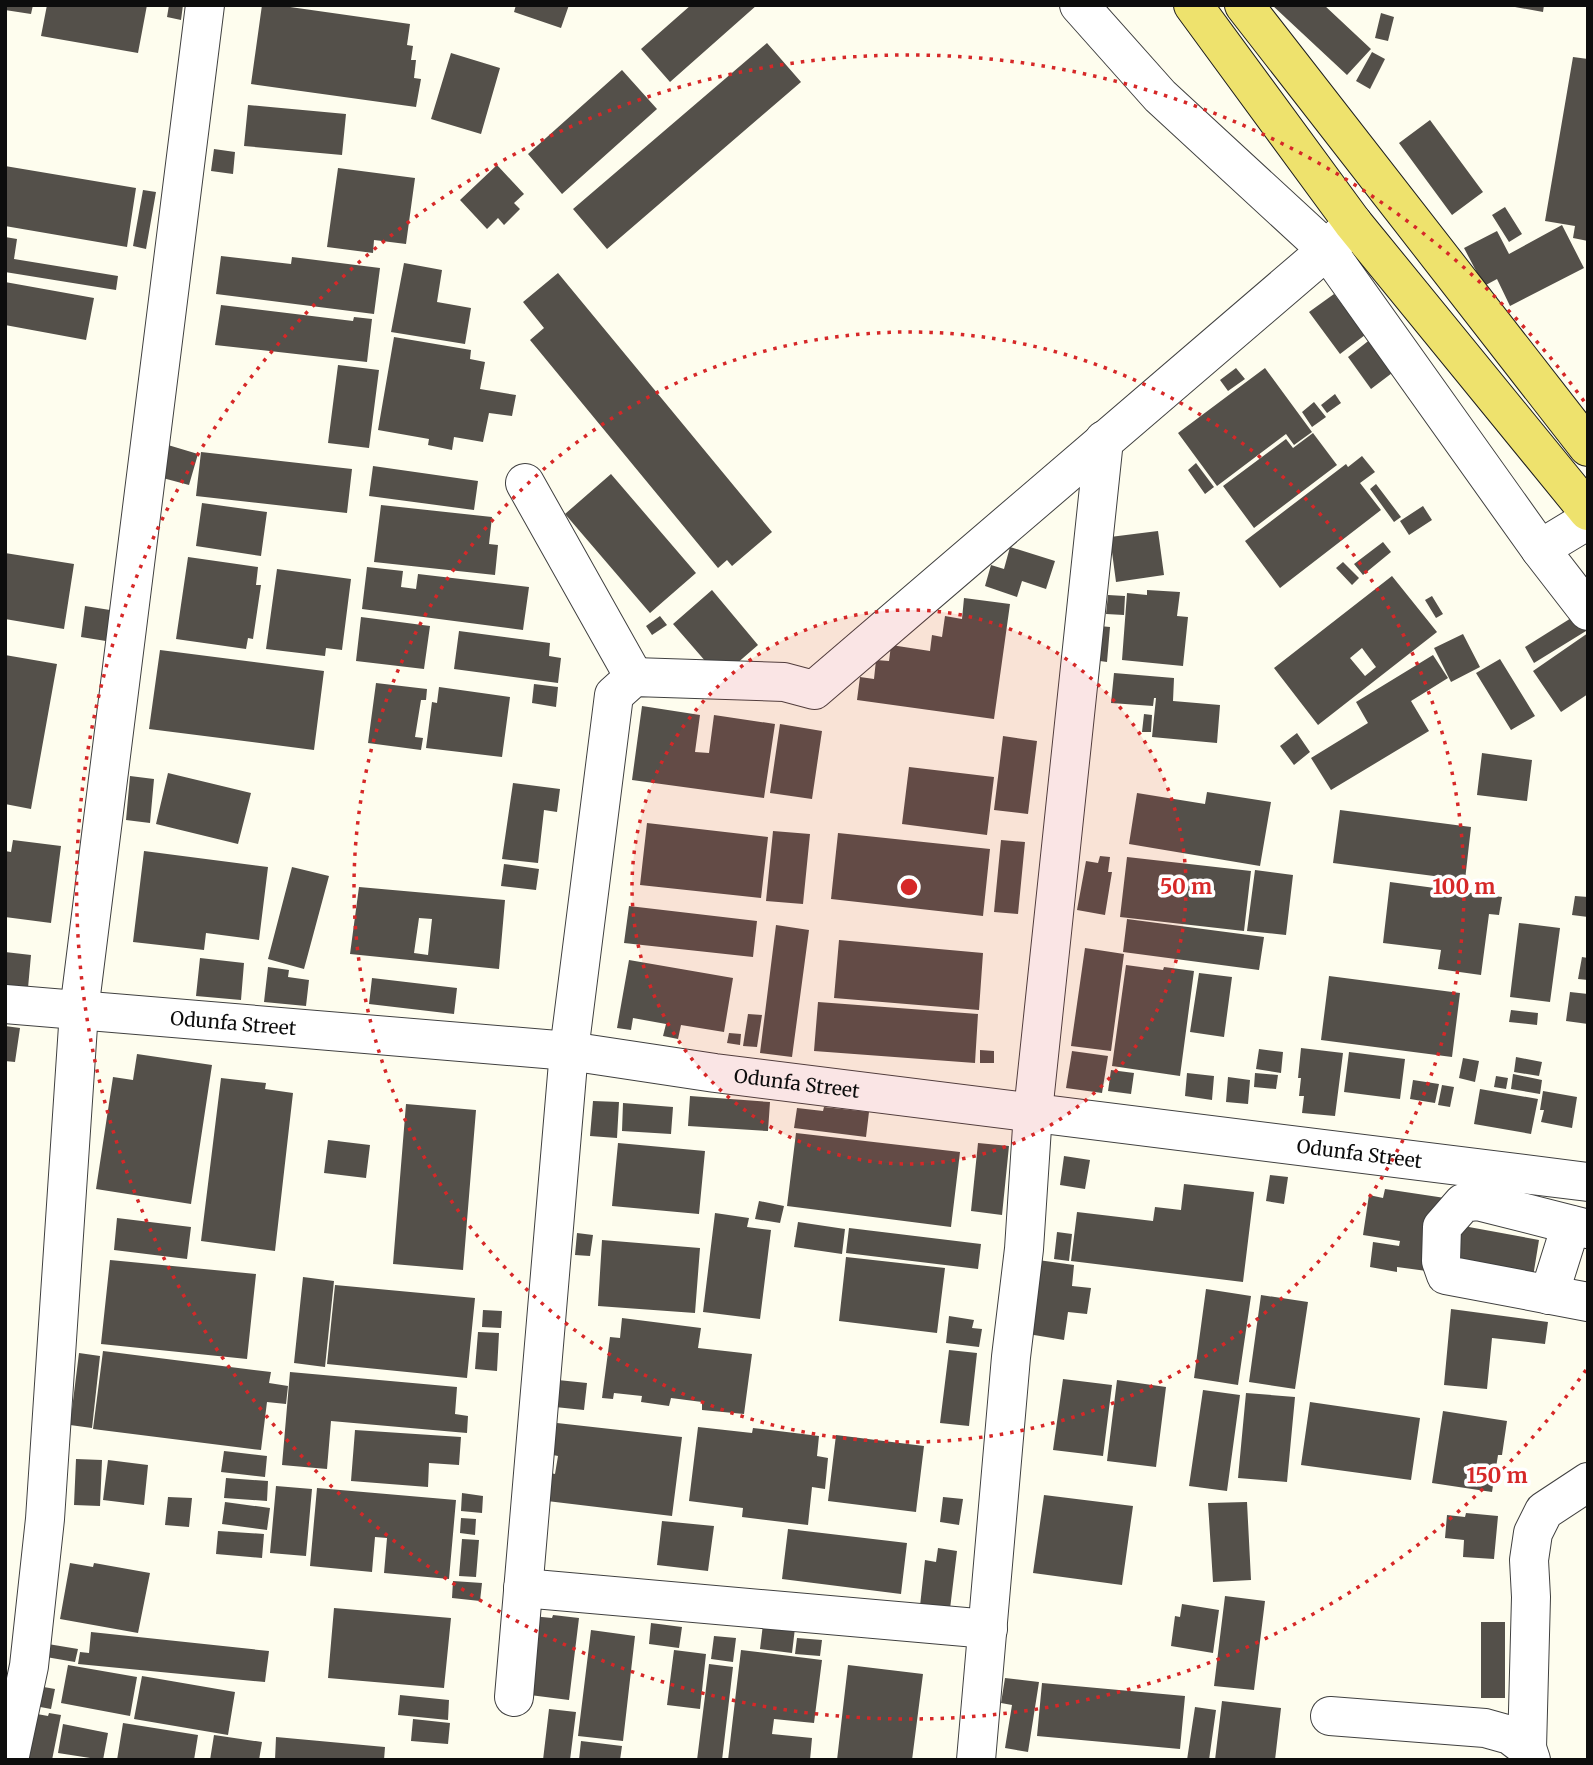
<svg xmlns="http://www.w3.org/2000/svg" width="1593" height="1765" viewBox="0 0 1593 1765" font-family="Merriweather,serif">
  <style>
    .building { fill: #54504a; fill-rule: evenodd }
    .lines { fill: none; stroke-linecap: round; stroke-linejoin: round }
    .minor-casing { stroke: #404040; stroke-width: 40 }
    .major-casing { stroke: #1e1e1e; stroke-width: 40 }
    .minor { stroke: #fff; stroke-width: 38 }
    .major { stroke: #eee26d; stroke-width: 38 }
    .ring { fill: none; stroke: #d62828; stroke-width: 3.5; stroke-dasharray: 3.5 7 }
    .labels { text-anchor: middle; stroke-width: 7; stroke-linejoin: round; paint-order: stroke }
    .street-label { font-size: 19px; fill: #0d0d0d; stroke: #fff }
    .centre { fill: #d62828; stroke: #fff; stroke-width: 3.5 }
    .ring-label { font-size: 21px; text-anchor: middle; font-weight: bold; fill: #d62828; stroke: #fff; stroke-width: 7; stroke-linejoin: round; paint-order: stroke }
  </style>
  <rect width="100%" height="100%" fill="#fefdee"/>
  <path class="building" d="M5,5H33L31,14L5,10Z
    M47,5H147L138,53L41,36Z
    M169,5H183L181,20L167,17Z
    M262,5H276L410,24L407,45L413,46L411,60H416L414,78L421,79L416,107L251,84Z
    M516,5H569L561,28L514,12Z
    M691,5H757L670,82L641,49Z
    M1272,5H1324L1371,49L1347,75Z
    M1504,5H1544L1543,12Z
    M1381,13L1394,17L1388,41L1375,38Z
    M767,43L801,82L607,249L573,209Z
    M1372,52L1385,59L1370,89L1356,81Z
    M451,53L500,68L481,134L431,119Z
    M1573,57L1588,59V241L1573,238L1575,226L1545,221Z
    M622,70L657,109L562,194L528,154Z
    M248,105L346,114L342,155L244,146Z
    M1430,120L1483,192L1452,215L1399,143Z
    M214,149L235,152L233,174L211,171Z
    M497,165L524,194L514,203L520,209L504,225L498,218L487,229L460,200Z
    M5,166L136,188L127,247L5,226Z
    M338,168L415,178L406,244L374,240L373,253L327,247Z
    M143,190L156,192L146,249L133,246Z
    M1505,207L1522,234L1509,242L1492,215Z
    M1562,225L1584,268L1510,306L1497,279L1484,286L1464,248L1497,231L1509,254Z
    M5,237L17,239L14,259L118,276L116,290L5,272Z
    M221,256L291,264L292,257L380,268L374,314L216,294Z
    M404,263L442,270L437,302L471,308L465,344L391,332Z
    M558,273L772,532L732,566L727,560L718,568L530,340L544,328L523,302Z
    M5,282L94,298L86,340L5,325Z
    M1334,294L1365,335L1340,354L1309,312Z
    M221,305L353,321L354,317L372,319L367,362L215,345Z
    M394,337L471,350L470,359L485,362L480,389L516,395L512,416L489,413L483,442L454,437L452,450L428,445L429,439L378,430Z
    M1372,338L1396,370L1371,389L1348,357Z
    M338,365L379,370L369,448L328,443Z
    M1236,368L1245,379L1228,391L1220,380Z
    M1265,368L1312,432L1294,445L1286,434L1217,486L1178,433Z
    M1335,394L1341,403L1327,413L1321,405Z
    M1314,402L1326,417L1312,427L1302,412Z
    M1313,433L1337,465L1254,528L1223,486L1286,439L1293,448Z
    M168,445L198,454L189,485L159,477Z
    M201,452L352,469L347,513L196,496Z
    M1362,456L1375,472L1360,483L1381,510L1280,588L1245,541L1346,464L1348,467Z
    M1196,463L1214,487L1205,494L1188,470Z
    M373,466L478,481L474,510L369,496Z
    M611,474L696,573L650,613L565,514Z
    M1376,484L1401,517L1394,522L1370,489Z
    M202,503L267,512L261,556L196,546Z
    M381,505L492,517L489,544L498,545L495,575L374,562Z
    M1423,506L1432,520L1409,535L1400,521Z
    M1158,531L1164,575L1116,582L1110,537Z
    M1383,542L1391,552L1363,575L1354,564Z
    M1010,547L1055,561L1046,589L1022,581L1017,597L985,586L991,565L1004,569Z
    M5,553L74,564L64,629L5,619Z
    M188,557L258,567L256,585H261L253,639L248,638L246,649L176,639Z
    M1343,562L1359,578L1352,585L1336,568Z
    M367,567L403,571L401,587L416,589L418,574L529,587L523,630L362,609Z
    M277,569L351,579L342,650L326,648L325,656L266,649Z
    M1392,576L1437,632L1318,725L1274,668ZM1362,648L1376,667L1365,676L1350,658Z
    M712,590L758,645L720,678L673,624Z
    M1147,590L1180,592L1177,616L1188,617L1183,666L1122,660L1127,593L1147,595Z
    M1108,595L1125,596L1124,615L1106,614Z
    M1432,596L1443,614L1436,618L1425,600Z
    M964,598L1010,604L994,719L857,700L860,677L874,679L876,660L889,661L891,645L930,651L932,635L942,637L945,616L962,619Z
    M85,606L110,610L106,641L81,637Z
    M1576,615L1586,631L1534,663L1525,647Z
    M660,616L667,625L652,635L646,626Z
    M361,617L430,626L424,669L356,661Z
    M1089,625L1110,627L1107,662L1086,659Z
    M459,631L550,643L549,656L561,658L558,683L454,669Z
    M1588,633V694L1561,712L1533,671Z
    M1463,634L1480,667L1451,682L1434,648Z
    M160,650L324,671L314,750L149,729Z
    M5,655L57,664L31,809L5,804Z
    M1433,655L1448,678L1411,701L1429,731L1331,790L1311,758L1368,723L1356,702Z
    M1500,659L1535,716L1511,730L1476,673Z
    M1114,673L1174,678L1173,701L1220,705L1217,743L1152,737L1156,698H1154L1153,706L1111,703Z
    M376,683L427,689L426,700H421L415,737L423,738L421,750L368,743Z
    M534,684L558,687L556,707L532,703Z
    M439,687L510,697L502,757L426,748L432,702L437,703Z
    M642,706L700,715L695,752L709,753L714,715L775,724L764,798L632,780Z
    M1144,714L1152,715L1151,732H1142Z
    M780,724L822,731L812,799L770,793Z
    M1297,733L1310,752L1294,765L1280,746Z
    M1003,736L1037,741L1028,814L994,810Z
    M1482,753L1532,760L1527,801L1477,795Z
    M909,767L994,777L987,835L902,824Z
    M168,773L251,793L238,844L156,824Z
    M130,776L154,779L150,823L126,820Z
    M513,783L560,789L557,812L544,810L538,863L502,859Z
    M1207,792L1271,802L1260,866L1129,844L1137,793L1205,804Z
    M1340,810L1471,827L1465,880L1333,863Z
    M647,823L768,837L761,898L640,885Z
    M773,831L810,834L803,904L766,901Z
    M838,833L990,849L983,916L831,899Z
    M13,840L61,846L51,923L5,917V851L11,852Z
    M1001,840L1025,842L1018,914L994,912Z
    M144,851L268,867L259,940L206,933L204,950L133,942Z
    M1100,856L1110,857L1108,872H1112L1105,915L1077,910L1086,861L1098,863Z
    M1127,857L1251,871L1244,931L1120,917Z
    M504,864L539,869L536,890L501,886Z
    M292,867L329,876L304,969L268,959Z
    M1255,870L1293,875L1286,935L1247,931Z
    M1390,882L1502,897L1499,915L1489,914L1481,975L1438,969L1441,950L1383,943Z
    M359,887L505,900L499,969L350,954ZM419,918L432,919L428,955L414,953Z
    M1575,896L1588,897V917L1572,915Z
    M629,906L757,921L753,957L624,943Z
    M1127,919L1264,937L1259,970L1123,952Z
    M1519,923L1560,928L1550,1002L1510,997Z
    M776,925L809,930L792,1057L760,1053Z
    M839,940L983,953L979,1010L834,998Z
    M1085,948L1124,954L1111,1051L1071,1046Z
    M5,952L31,955L28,988L5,986Z
    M1582,957L1588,958V980L1578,979Z
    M200,958L244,963L241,1000L196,996Z
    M629,960L733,978L724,1032L681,1025L678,1039L663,1036L666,1024L633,1018L631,1030L617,1028Z
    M1126,965L1163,970L1164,967L1194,971L1180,1076L1112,1066Z
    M268,967L289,970L288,977L309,980L306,1006L264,1002Z
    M1199,973L1232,977L1224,1037L1190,1032Z
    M1329,976L1460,993L1452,1057L1321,1040Z
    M372,978L457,988L454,1014L369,1004Z
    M1570,992L1588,994V1024L1566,1021Z
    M818,1002L978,1014L975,1063L814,1051Z
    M1511,1010L1538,1013L1537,1025L1509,1022Z
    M748,1014L762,1015L757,1047L743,1046Z
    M5,1026L20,1028L15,1062L5,1061Z
    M729,1033L741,1034L740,1045L727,1043Z
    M1301,1048L1343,1053L1335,1116L1302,1113L1304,1096H1299L1301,1078H1298Z
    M1259,1049L1283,1052L1281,1073L1256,1069Z
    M980,1050L994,1051V1063H980Z
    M1072,1051L1108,1056L1102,1093L1066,1088Z
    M1349,1052L1405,1059L1400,1099L1344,1092Z
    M137,1054L212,1065L191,1204L96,1189L113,1077L133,1080Z
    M1516,1057L1542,1062L1539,1076L1514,1072Z
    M1463,1058L1479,1061L1475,1082L1459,1078Z
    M1111,1070L1134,1073L1131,1094L1108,1091Z
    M1187,1073L1214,1076L1212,1100L1185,1096Z
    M1255,1073L1278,1075L1276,1089L1254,1087Z
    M1513,1074L1542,1080L1540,1094L1511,1089Z
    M1496,1076L1508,1078L1506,1089L1494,1087Z
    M1228,1077L1250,1080L1248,1104L1226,1102Z
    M221,1078L266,1083L265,1089L293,1093L275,1251L201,1241Z
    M1413,1080L1439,1084L1435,1103L1410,1099Z
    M1442,1085L1454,1087L1450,1107L1438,1105Z
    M1480,1089L1538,1099L1531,1134L1474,1124Z
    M1543,1091L1577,1097L1572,1128L1541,1122L1544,1110H1540Z
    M690,1096L770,1102L768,1131L688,1126Z
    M593,1101L619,1102L617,1138L590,1136Z
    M623,1103L673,1107L671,1134L622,1131Z
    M406,1104L476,1110L463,1270L393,1264Z
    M824,1107L869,1112L866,1137L794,1128L797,1108L823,1111Z
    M796,1133L960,1152L951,1227L787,1206Z
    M328,1140L370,1145L366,1178L324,1173Z
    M618,1143L705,1151L699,1214L612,1206Z
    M978,1143L1009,1146L1002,1215L971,1211Z
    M1064,1156L1090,1160L1085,1189L1060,1185Z
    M1270,1175L1288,1177L1284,1204L1266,1201Z
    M1184,1184L1254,1192L1243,1282L1071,1261L1077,1212L1153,1221L1155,1207L1181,1210Z
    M1385,1189L1445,1198L1434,1272L1397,1267V1272L1370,1267L1373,1242L1399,1246L1400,1241L1363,1235L1369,1195L1383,1198Z
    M759,1201L784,1206L780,1223L755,1219Z
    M715,1213L749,1218L747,1227L771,1230L760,1319L703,1312Z
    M117,1218L191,1227L187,1259L114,1250Z
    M798,1222L845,1229L842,1254L794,1247Z
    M1458,1225L1539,1240L1533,1277L1451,1262Z
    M849,1228L981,1244L978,1269L846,1253Z
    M1057,1232L1072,1234L1069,1261L1054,1259Z
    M577,1233L593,1235L590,1256L575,1255Z
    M602,1240L700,1248L695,1313L598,1306Z
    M846,1257L945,1268L937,1333L839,1321Z
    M110,1260L256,1274L247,1359L101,1344Z
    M1038,1260L1074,1265L1072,1286L1091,1288L1087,1314L1068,1312L1064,1340L1028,1334Z
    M303,1277L334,1281L325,1367L294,1363Z
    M335,1285L475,1298L467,1378L327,1364Z
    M1206,1289L1251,1296L1238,1385L1194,1378Z
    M1261,1295L1308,1302L1295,1389L1249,1382Z
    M1451,1309L1548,1322L1545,1344L1492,1338L1487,1389L1444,1385Z
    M483,1310L502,1311L501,1328L482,1327Z
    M949,1316L974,1320L972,1328L982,1329L979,1347L946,1343Z
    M622,1318L701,1328L698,1348L752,1354L744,1414L702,1410V1402L671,1398L669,1406L641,1402L642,1396L614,1393L613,1399L602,1398L610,1337L620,1338Z
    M478,1332L499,1333L497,1371L475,1369Z
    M949,1350L977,1353L969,1426L940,1423Z
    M103,1351L271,1372L269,1383L288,1386L286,1404L267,1402L261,1450L93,1429Z
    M79,1353L100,1356L92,1428L70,1425Z
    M290,1372L457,1387L455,1414L468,1416L467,1433L331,1421L327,1469L282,1465Z
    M1063,1379L1112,1385L1103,1456L1053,1450Z
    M558,1380L587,1383L584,1410L555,1407Z
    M1117,1380L1166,1387L1156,1467L1107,1461Z
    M1203,1390L1240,1395L1227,1491L1189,1486Z
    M1246,1393L1295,1397L1287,1482L1238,1478Z
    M1310,1402L1420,1418L1411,1480L1301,1465Z
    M1443,1411L1507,1421L1502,1455H1498L1492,1492L1432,1483Z
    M557,1423L682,1437L672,1516L547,1501L551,1473L555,1474L558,1456L553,1455Z
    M698,1427L752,1433L753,1428L819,1436L817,1456L828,1458L825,1489L812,1487L808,1525L742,1517L743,1508L689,1501Z
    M355,1430L461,1437L459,1465L429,1463L428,1487L351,1481Z
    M836,1435L924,1446L916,1512L828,1501Z
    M224,1451L267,1456L265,1477L221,1472Z
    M76,1459L102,1460L100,1506L74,1505Z
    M108,1460L148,1465L144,1505L103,1500Z
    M226,1478L268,1481L267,1501L224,1498Z
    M276,1486L312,1489L306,1556L270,1553Z
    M317,1488L456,1500L449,1579L384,1573L387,1538L375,1537L372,1572L310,1566Z
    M462,1493L483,1496L482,1513L461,1511Z
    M1044,1495L1133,1506L1122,1585L1033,1573Z
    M168,1497L192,1498L189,1527L165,1525Z
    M943,1497L963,1499L959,1525L940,1522Z
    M225,1502L270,1508L267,1530L222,1524Z
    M1247,1502L1251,1580L1213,1582L1208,1503Z
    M1466,1513L1498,1516L1494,1559L1463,1557L1464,1540L1445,1538L1447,1515L1465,1517Z
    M461,1518L476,1519L475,1535L460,1533Z
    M662,1521L714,1526L708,1571L657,1565Z
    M788,1529L907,1543L901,1594L782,1579Z
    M218,1531L264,1534L262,1558L216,1554Z
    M462,1539L479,1540L476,1577L459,1576Z
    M938,1548L957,1551L950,1609L920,1606L925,1560L936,1562Z
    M70,1563L93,1567L94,1563L150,1573L138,1633L60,1619Z
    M453,1581L482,1583L480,1601L452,1598Z
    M1225,1596L1265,1601L1254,1690L1214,1686Z
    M1182,1604L1219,1610L1213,1653L1171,1646L1175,1616L1180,1617Z
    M334,1608L451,1618L444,1688L328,1678Z
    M553,1615L579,1618L569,1700L522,1694L532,1616L552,1618Z
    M1481,1622H1505V1698H1481Z
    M651,1623L682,1627L679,1648L649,1644Z
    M763,1624L795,1628L792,1653L760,1649Z
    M591,1630L635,1636L623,1741L578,1736Z
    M91,1632L269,1651L265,1682L78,1664L80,1652L89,1653Z
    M714,1636L736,1638L733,1662L711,1659Z
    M797,1638L822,1640L820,1656L795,1654Z
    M48,1644L78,1649L75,1662L46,1657Z
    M674,1650L706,1654L700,1709L667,1705Z
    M741,1650L822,1660L814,1723L774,1719L772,1734L812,1738L810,1760H728Z
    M709,1664L733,1667L722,1760H697Z
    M68,1665L137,1677L130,1716L61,1703Z
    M848,1665L923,1674L912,1760H837Z
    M142,1676L235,1692L228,1735L134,1719Z
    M1005,1678L1039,1682L1028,1752L1005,1748L1012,1705L1001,1703Z
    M1042,1683L1185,1696L1180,1749L1037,1736Z
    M38,1686L55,1689L51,1709L35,1706Z
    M400,1695L449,1700L448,1720L398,1715Z
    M1222,1701L1281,1708L1275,1760H1215Z
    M1195,1707L1216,1710L1209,1760H1187Z
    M549,1709L576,1712L570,1760H543Z
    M49,1713L61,1715L52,1760H28L37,1714L48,1716Z
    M413,1719L450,1723L448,1744L411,1741Z
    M123,1723L198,1735L194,1760H117Z
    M63,1724L108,1733L103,1760L58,1753Z
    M214,1735L262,1742L259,1760H210Z
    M276,1737L385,1747L384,1760H275Z
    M581,1741L622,1746L620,1760H579Z"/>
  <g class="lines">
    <g class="minor-casing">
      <g id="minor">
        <path d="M1079,5L1160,96L1327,250L1540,549L1588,611"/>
        <path d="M525,483L634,677"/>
        <path d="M1540,549L1588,520"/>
        <path id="s1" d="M5,1004L569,1051L715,1073L1588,1182"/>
        <path d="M1588,1229L1478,1201L1463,1203L1442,1227L1441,1261L1446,1275L1588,1302"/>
        <path d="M1549,1295L1571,1225"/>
        <path d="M523,1588L988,1629"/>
        <path d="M514,1697L569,1051L614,695L634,677L784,682L814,690L1327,250L1353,223"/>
        <path d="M1330,1716L1485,1728L1510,1735L1527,1748L1531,1760"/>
        <path d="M1527,1748L1531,1597L1529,1560L1533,1533L1544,1511L1588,1482"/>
        <path d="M9,1760L29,1666L45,1519L79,1011L205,5"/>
        <path d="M976,1760L1011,1357L1024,1249L1033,1112L1104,440"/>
      </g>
    </g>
    <g class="major-casing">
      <path id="major" d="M1193,5L1353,223L1588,511
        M1244,5L1588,447"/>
    </g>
    <use href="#minor" class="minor"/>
    <use href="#major" class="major"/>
  </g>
  <circle cx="909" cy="887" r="277" fill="#d62828" fill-opacity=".12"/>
  <g class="ring">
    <circle cx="909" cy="887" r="277"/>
    <circle cx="909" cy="887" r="555"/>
    <path d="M1586 1370A832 832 0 1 1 1586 404"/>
  </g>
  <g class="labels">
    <g class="street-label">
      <text dy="7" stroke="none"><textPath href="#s1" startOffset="229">Odunfa Street</textPath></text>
      <text dy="7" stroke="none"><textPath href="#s1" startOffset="796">Odunfa Street</textPath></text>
      <text dy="7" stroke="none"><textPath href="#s1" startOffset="1363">Odunfa Street</textPath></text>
    </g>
  </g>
  <circle cx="909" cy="887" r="10" class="centre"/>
  <g class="ring-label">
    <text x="1186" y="894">50 m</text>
    <text x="1464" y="894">100 m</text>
    <text x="1497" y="1483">150 m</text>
  </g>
  <rect width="1593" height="1765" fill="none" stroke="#0d0d0d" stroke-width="14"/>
</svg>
